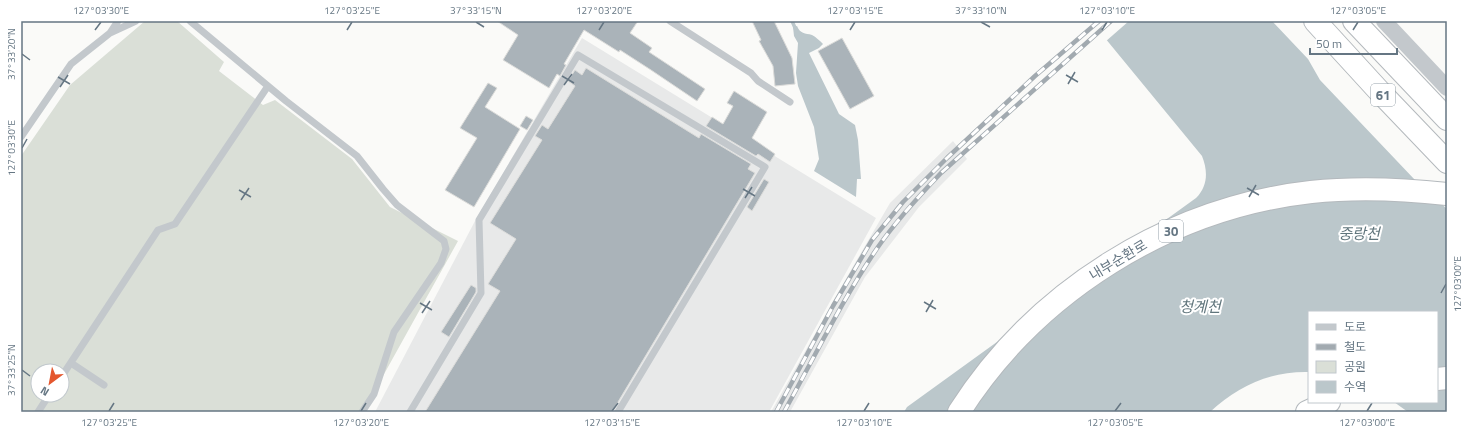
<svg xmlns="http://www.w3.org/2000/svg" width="1468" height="433" viewBox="0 0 1468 433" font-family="'Titillium Web','Noto Sans KR',sans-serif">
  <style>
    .built { fill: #e8e9e9 }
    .green { fill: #dadfd7; fill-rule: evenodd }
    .water { fill: #bbc7cb }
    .pier { fill: #fafaf8 }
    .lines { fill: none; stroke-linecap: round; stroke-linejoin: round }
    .stream { stroke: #bbc7cb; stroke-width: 3.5 }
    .building { fill: #aab3b9; stroke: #dcdcda }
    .trunk-casing { stroke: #b4b9bd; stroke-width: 24 }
    .service { stroke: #c3c8cc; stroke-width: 7 }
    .tertiary { stroke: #c3c8cc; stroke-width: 16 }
    .trunk { stroke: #fff; stroke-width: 22 }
    .rail-casing { stroke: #a2aab0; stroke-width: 4.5 }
    .rail { stroke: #fff; stroke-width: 3; stroke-dasharray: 9; stroke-linecap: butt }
    .ticks { fill: none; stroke: #657683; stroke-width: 1.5 }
    .labels { text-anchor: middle; stroke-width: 4; stroke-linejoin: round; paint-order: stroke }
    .shield { fill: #fff; stroke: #939fa8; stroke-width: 1 }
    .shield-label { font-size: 13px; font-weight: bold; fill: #657683 }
    .street-label { font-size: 14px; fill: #657683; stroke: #fff }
    .water-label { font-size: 15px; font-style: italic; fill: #60757c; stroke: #fff }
    .neatline { fill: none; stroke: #657683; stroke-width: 1.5 }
    .ticks-label { font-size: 10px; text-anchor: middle; fill: #657683 }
  </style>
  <rect width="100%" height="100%" fill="#fafaf8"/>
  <path class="built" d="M582,38L876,218L769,412H375L475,221Z
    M953,141L967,159L919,207L865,277L790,412H771L851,270L890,203Z"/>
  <path class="green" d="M145,21H177L224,62L219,71L263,105L275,100L352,159L390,207L458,241L363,412H21V156L70,85ZM38,371H62V395H38Z"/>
  <path class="water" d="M1091,21H1272L1308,59L1320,80L1415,180L1447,209V412H1408L1394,402H1437V312H1309V372C1270,371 1238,386 1210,412H904L907,407L1196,198C1208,186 1208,171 1202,156Z
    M797,26C800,34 805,33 812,35C816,37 820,41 823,44L819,48L809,53L839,114L855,125L858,140L861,179H857L856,197L814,171L819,159L814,127L798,86L796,73L798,43L794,36L793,27Z"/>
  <path class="pier" d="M1102,21H1129L1105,42L1094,28Z"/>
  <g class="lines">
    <path class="stream" d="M792,21L796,30"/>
  </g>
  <path class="building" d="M497,21H638L630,33L652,48L649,52L705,89L697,101L651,70L620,50L619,52L584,30L564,64L566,65L560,76L557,74L549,88L503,60L518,35Z
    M752,21H774L792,58L795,84L775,86L773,66L759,41L761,40Z
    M842,38L874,96L850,109L818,51Z
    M586,68L699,138L701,134L751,164L748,169L755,173L612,412H425L500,291L488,284L516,239L490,223L542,140L535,136L542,125L548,129L575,86L568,81L575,70L582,75Z
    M488,83L497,88L485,107L520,129L474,207L445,190L477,138L460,128Z
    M734,91L767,112L752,138L775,154L770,162L758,154L756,156L706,126L712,117L723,124L732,108L733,106L727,103Z
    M526,116L533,120L527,130L520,126Z
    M764,179L769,182L752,211L747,207Z
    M471,285L476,288V292L449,337L441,332Z"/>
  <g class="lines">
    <g class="trunk-casing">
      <path id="trunk" d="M1315,21L1380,92L1447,162
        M1354,21L1447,119
        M1437,379L1447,378
        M959,412C1036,291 1169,208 1311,192C1357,187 1402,189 1447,194
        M1307,412L1329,402"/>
    </g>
    <path class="service" d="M190,21L286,101L357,156L383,189L397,205L444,241L446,249L441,263L394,332L374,394L362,412
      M670,21L751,73L758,81L790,102
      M110,33L118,21
      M21,137L71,64L110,33L136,21
      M71,363L104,385
      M62,376L158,230L175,224L268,86
      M38,412L49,395
      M410,412L481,293L479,220L578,55L765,167L618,412"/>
    <path class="tertiary" d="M1384,21L1447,88"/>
    <use href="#trunk" class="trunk"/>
    <g class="rail-casing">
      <path id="rail" d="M776,412L833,306L872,240L903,202L947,158L1035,76L1099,21
        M784,412C814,358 843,298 878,247C896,221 919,196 941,173L1111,21"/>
    </g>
    <use href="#rail" class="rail"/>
  </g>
  <path class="ticks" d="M476,22L484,27M981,22L990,27M95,30L101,22M347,30L352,22M599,30L604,22M850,30L855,22M1102,30L1107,22M1353,30L1358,22M22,54L30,60M1066,75L1078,82M562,76L574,83M58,77L70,84M1068,84L1075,72M564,85L572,74M60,87L68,75M22,148L27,139M1247,188L1259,195M743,189L755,196M239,190L251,197M1249,197L1256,185M745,198L752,187M241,200L249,188M1441,293L1446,284M924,302L936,309M420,303L432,310M926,312L933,300M422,313L430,301M22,370L30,376M109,411L114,403M361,411L366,403M612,411L618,403M864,411L869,403M1115,411L1121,403M1367,411L1372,403"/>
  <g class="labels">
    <g class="shield">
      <rect x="1371" y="84" width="24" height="22" rx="3"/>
      <rect x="1159" y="220" width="24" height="22" rx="3"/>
    </g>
    <g class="shield-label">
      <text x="1383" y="100">61</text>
      <text x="1171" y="236">30</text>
    </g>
    <g class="street-label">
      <text transform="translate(1118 260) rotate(-31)" y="5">내부순환로</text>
    </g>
    <g class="water-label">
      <text x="1359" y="239">중랑천</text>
      <text x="1200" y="312">청계천</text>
    </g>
  </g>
  <rect width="1468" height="433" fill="none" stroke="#ffffff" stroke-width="44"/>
  <rect x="1308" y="311" width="130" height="92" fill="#ffffff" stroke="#c1c8cd"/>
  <rect x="1316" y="324" width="20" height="6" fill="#c3c8cc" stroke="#c1c8cd"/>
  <text x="1344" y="331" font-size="12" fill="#657683">도로</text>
  <rect x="1316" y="344" width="20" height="6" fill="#a2aab0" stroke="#c1c8cd"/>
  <text x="1344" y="351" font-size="12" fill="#657683">철도</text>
  <rect x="1316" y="361" width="20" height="12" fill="#dadfd7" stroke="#c1c8cd"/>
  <text x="1344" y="371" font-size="12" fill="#657683">공원</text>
  <rect x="1316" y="381" width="20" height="12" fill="#bbc7cb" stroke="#c1c8cd"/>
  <text x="1344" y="391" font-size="12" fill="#657683">수역</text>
  <g transform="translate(50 383) rotate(212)"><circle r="19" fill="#ffffff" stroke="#c1c8cd"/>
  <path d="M0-3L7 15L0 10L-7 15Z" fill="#e4572e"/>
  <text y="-6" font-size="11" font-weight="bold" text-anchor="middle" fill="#657683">N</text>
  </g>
  <path d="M1310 48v6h87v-6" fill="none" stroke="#657683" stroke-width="2"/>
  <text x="1316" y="48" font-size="12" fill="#657683" stroke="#ffffff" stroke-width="3" paint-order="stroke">50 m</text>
  <rect x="22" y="22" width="1424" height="389" class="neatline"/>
  <g class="ticks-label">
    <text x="101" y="14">127°03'30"E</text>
    <text x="352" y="14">127°03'25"E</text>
    <text x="476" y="14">37°33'15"N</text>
    <text x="604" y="14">127°03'20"E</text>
    <text x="855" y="14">127°03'15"E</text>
    <text x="981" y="14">37°33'10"N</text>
    <text x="1107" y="14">127°03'10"E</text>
    <text x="1358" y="14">127°03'05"E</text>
    <text transform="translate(11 54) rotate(-90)" y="4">37°33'20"N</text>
    <text transform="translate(11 148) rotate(-90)" y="4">127°03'30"E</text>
    <text transform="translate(1457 284) rotate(-90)" y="4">127°03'00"E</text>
    <text transform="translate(11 370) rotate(-90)" y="4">37°33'25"N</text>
    <text x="109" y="426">127°03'25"E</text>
    <text x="361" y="426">127°03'20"E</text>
    <text x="612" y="426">127°03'15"E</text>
    <text x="864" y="426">127°03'10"E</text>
    <text x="1115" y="426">127°03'05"E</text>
    <text x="1367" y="426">127°03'00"E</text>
  </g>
</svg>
